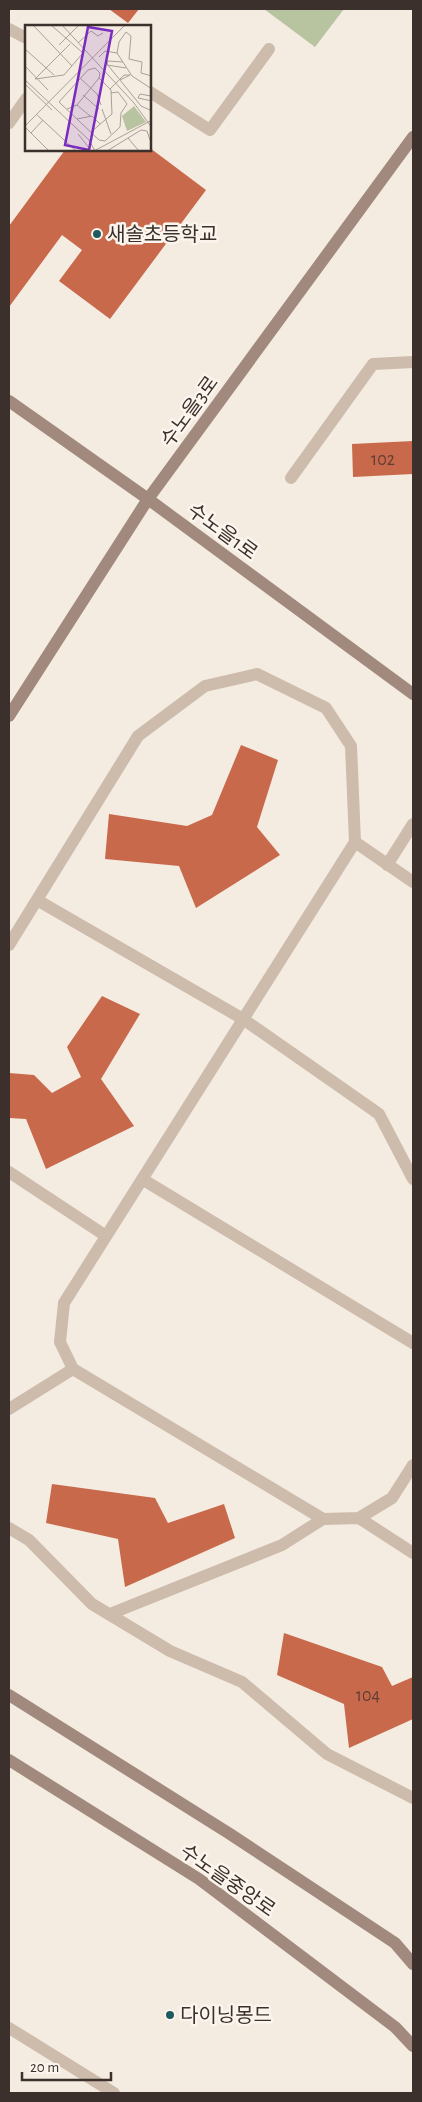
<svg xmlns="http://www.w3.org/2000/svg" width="422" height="2102" viewBox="0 0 422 2102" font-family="'Alegreya Sans','Noto Sans KR',sans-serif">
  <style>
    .green { fill: #b8c4a0 }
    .building { fill: #c8694b }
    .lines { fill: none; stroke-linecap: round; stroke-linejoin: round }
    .lane { stroke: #cdbbac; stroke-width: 12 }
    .street { stroke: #cdbbac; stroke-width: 12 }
    .secondary { stroke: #a18a7d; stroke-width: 12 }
    .poi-dot { fill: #1f5a5e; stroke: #fbf5ee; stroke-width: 2 }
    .labels { text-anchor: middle; stroke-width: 5; stroke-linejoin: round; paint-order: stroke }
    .number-label { font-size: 18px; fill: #5e3e33 }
    .poi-label { font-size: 20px; fill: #3b302b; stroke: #fbf5ee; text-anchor: start }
    .street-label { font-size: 20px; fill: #3b302b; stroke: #fbf5ee }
    .inset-road { fill: none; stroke: #aaa098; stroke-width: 1 }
    .view { fill: #7b2cbf; fill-opacity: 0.15; stroke: #7b2cbf; stroke-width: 2.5 }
    .inset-edge { fill: none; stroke: #3b302b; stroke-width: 2.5 }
  </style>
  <rect width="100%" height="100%" fill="#f4ebe1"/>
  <path class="green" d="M264,9H344L315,47Z"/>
  <path class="building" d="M109,9H139L128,23Z
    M150,148L206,190L110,319L59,281L82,250L62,235L9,307V226L65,150Z
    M413,441V474L353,477L352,444Z
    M241,745L278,760L257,827L280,855L196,908L179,866L105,859L109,814L187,826L212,815Z
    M102,996L140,1014L101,1079L134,1126L46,1169L26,1119L9,1118V1073L34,1075L52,1093L81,1077L67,1047Z
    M52,1484L155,1498L168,1523L224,1504L235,1538L125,1587L118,1539L46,1523Z
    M284,1633L382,1667L392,1686L413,1677V1719L349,1748L344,1704L277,1675Z"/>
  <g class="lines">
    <path class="lane" d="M9,29L26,38
      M150,92L210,130L269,49
      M9,123L26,99
      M291,478L373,364L413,362
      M355,842L413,882
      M387,865L413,824
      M37,900L243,1019L379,1114L413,1179
      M9,945L138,736L205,686L257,674L326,708L351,746L355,842L64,1303L60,1342L73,1369L323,1519L359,1518L392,1498L413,1465
      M9,1172L106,1236
      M142,1179L413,1343
      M9,1409L73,1369
      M359,1518L413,1553
      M9,1528L29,1540L92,1604L170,1651L242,1682L327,1754L413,1798
      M110,1614L282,1545L323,1519"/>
    <path class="street" d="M9,2028L114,2093"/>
    <path class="secondary" d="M9,401L148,499L413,694
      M9,716L148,499L413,137
      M9,1695L230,1834L395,1943L413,1964
      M9,1760L199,1879L395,2027L413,2046"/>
  </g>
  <g class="poi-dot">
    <circle cx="97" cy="234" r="5"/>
    <circle cx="170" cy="2015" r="5"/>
  </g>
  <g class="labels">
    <g class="number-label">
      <text x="383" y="465">102</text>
      <text x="368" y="1701">104</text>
    </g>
    <g class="poi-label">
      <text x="107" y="241">새솔초등학교</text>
      <text x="180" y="2022">다이닝몽드</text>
    </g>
    <g class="street-label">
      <text transform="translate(189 411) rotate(-54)" y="7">수노을3로</text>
      <text transform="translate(223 531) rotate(36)" y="7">수노을1로</text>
      <text transform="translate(228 1880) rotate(35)" y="7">수노을중앙로</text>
    </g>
  </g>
  <g transform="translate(25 25)">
    <rect width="126" height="126" fill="#f4ebe1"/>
    <path d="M109,81L121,97L102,106L97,91Z" fill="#b8c4a0"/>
    <path class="inset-road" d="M8,0L47,41M37,0L109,78L127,103M53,18L66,6L73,11L78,8M34,20L54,0M0,24L29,50M74,32L80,26L92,28M98,37L83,36L82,39L116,81L127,86M82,40L101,43M0,41L23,65M127,51L116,48L117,37L104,34L106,11L101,7L94,17L92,28L107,51L127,64M55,53L72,69L76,80M10,54L39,50L58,28L26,0M10,54L45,19M0,55L64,115L70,126M0,59L27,85M85,64L99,50H105L95,55M58,70L74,84M126,71L115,69L113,73L127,76M52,80L65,91M42,84L52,80L74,53L75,48L70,43L63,45L34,77L74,115L80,116L95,102L96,88L102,79L93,67L86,68M77,84L86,109M11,89L51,126M52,94L67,91L75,99M0,101L100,0M0,102L24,126M66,107L87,89L86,65L74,53M6,108L18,95M53,109L65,124M103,113L114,126M69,126L127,95M82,126L116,105L122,106L125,115"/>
    <path class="view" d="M63,2L87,6L64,125L40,120Z"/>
    <rect width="126" height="126" class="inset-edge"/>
  </g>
  <rect width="422" height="2102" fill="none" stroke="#3b302b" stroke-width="20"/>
  <path d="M22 2072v8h89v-8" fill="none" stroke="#3b302b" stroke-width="2.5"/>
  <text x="30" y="2072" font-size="15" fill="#3b302b" stroke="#fbf5ee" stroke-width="4" paint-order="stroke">20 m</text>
</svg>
